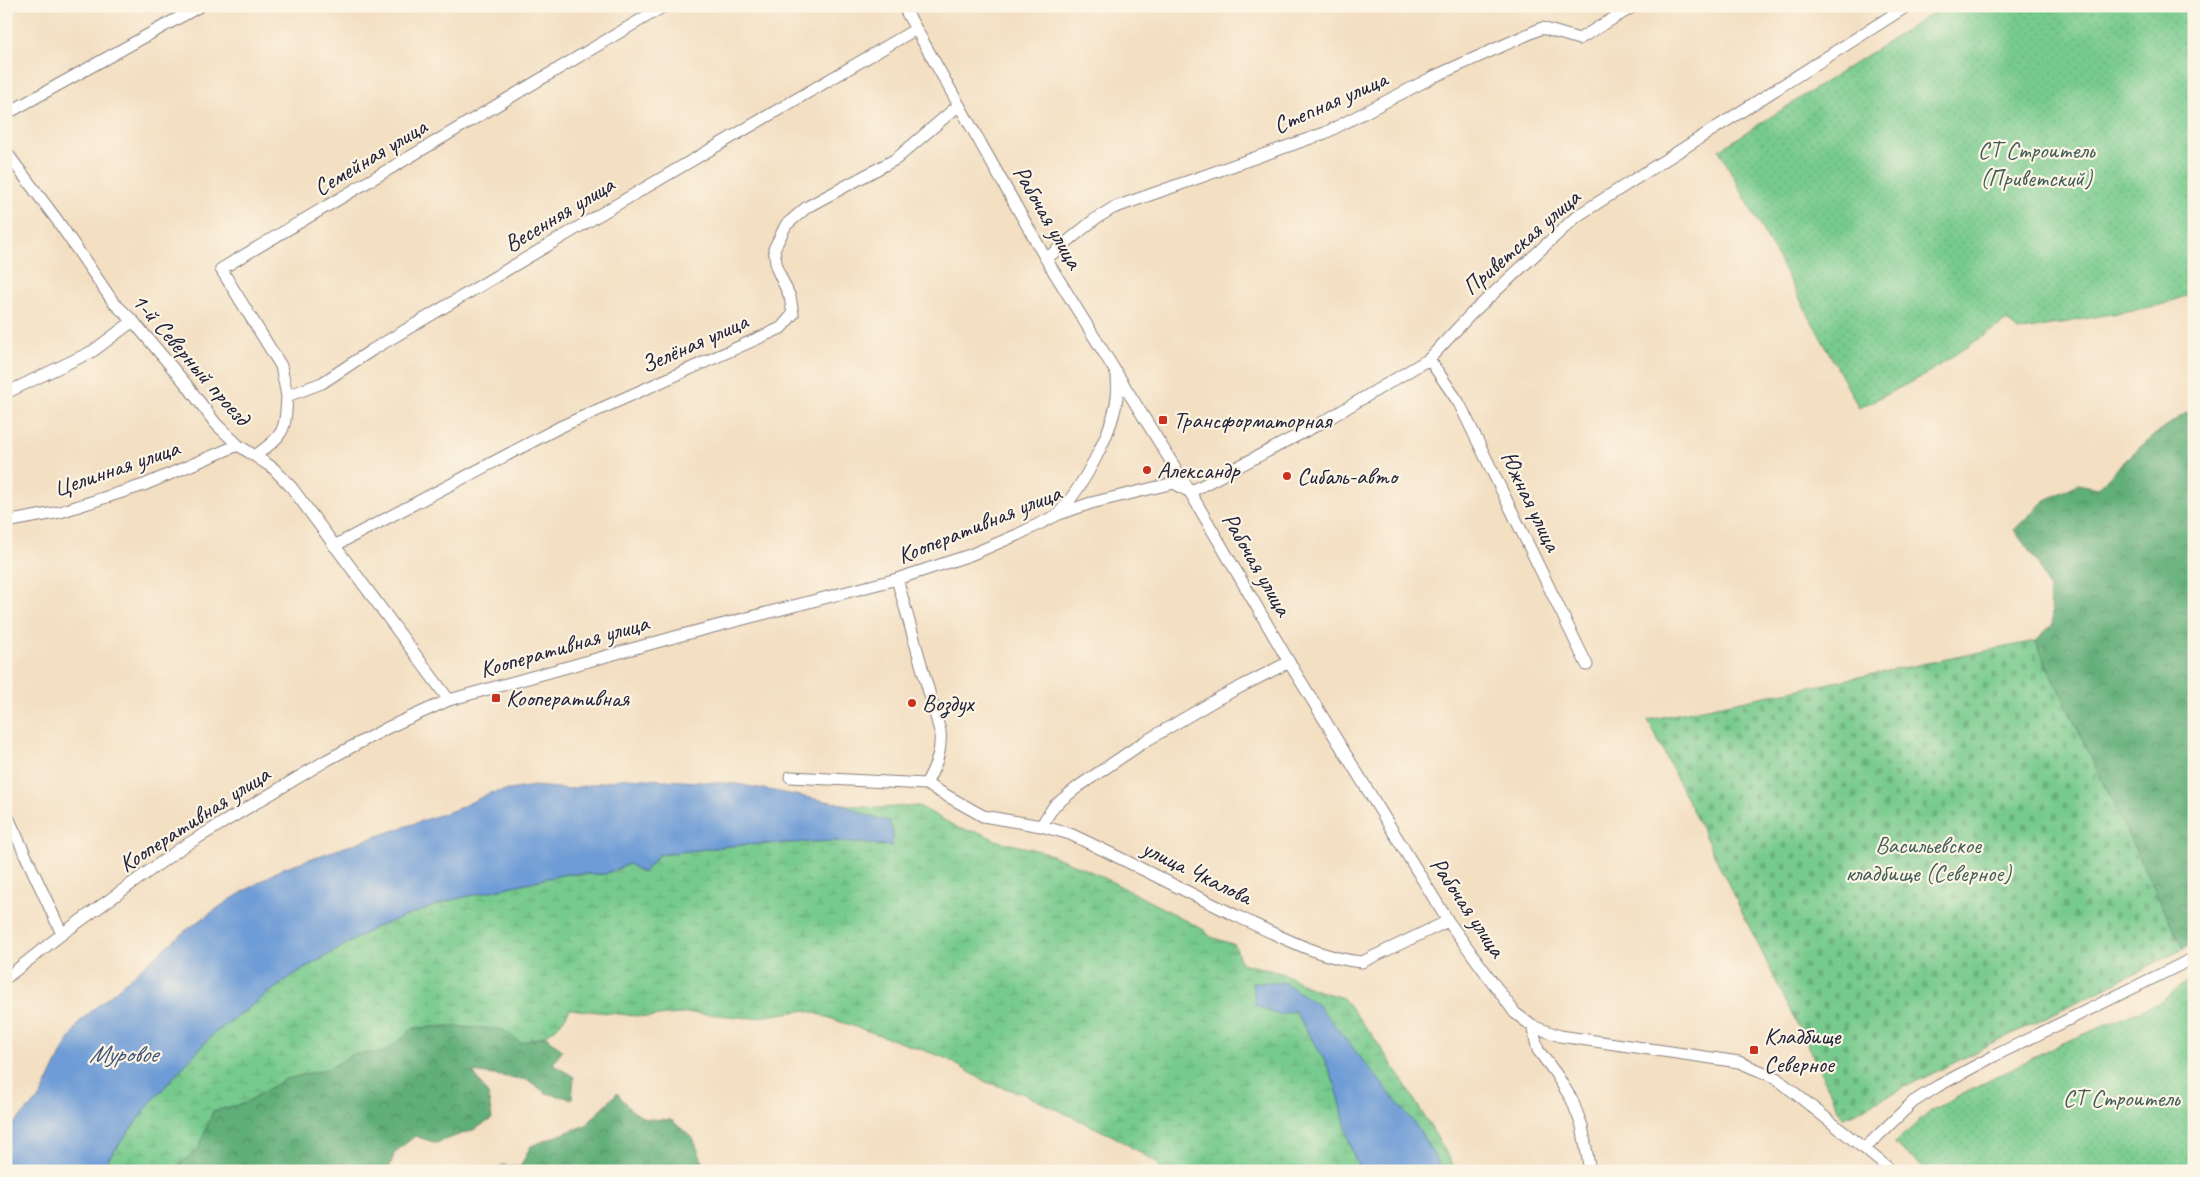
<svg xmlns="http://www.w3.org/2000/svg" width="2200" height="1177" viewBox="0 0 2200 1177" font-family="Caveat,sans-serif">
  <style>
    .grass { fill: url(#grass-dots); stroke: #4c7664 }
    .forest { fill: url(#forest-crowns); stroke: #42685a }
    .wetland { fill: url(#wetland-marsh); stroke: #4c7664 }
    .cemetery { fill: url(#cemetery-stones); stroke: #4c7664 }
    .water { fill: #6e9cd6; stroke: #485f88 }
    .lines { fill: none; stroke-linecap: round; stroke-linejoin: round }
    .minor-casing { stroke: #8a807e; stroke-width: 13 }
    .minor { stroke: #fff; stroke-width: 11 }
    .poi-dot { fill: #c8321e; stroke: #fcf5e5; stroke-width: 2 }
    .labels { text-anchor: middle; stroke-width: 4.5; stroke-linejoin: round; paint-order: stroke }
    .street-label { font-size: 24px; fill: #22223b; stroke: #fcf5e5 }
    .park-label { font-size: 24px; fill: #405d58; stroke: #fcf5e5 }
    .poi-label { font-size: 24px; fill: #22223b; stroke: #fcf5e5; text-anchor: start }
    .water-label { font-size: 25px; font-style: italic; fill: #405379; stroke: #fcf5e5 }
  </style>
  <defs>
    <pattern id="grass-dots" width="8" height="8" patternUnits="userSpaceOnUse" patternTransform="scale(1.25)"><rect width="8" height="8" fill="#77ca8d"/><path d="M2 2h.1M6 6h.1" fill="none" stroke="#67ad7b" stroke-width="1.8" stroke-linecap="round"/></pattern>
    <pattern id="forest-crowns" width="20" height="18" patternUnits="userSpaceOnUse" patternTransform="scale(1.25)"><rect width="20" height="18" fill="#61ae78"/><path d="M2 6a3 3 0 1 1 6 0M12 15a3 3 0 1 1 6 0" fill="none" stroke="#508d64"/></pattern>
    <pattern id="wetland-marsh" width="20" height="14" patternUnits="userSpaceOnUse" patternTransform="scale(1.25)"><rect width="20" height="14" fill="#77ca8d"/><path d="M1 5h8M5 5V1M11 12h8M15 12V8" fill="none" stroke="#67ad7b"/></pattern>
    <pattern id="cemetery-stones" width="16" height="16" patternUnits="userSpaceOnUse" patternTransform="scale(1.25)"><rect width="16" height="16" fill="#77ca8d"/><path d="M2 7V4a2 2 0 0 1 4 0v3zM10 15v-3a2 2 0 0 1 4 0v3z" fill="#67ad7b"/></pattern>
  </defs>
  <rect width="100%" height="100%" fill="#fcf5e5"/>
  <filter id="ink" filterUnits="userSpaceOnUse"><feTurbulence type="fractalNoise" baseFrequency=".02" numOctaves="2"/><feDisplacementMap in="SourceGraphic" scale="10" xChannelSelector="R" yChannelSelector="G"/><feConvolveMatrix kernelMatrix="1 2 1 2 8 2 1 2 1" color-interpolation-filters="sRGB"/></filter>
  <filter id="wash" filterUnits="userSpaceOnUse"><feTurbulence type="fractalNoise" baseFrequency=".0096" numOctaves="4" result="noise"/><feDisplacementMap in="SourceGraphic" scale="20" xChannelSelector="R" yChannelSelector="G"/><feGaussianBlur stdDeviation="1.12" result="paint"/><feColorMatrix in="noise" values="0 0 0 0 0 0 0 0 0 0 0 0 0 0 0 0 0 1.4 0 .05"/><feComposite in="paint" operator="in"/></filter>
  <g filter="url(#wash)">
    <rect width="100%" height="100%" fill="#f3dfc2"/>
    <path class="grass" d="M1944,6H2194V293L2161,305L2018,331L2007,320L1923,376L1859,408L1719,150Z
      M2194,975V1171H1928L1894,1143L1931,1111L2049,1049L2163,1001Z"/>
    <path class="forest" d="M2194,409V944L2183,949L2035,641L2053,624L2049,590L2038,563L2014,530L2044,501L2078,484L2098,488C2127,458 2156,429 2194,409Z
      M446,1026L503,1029L521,1043L546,1036L562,1050L553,1064L574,1077L572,1099L546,1093L528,1080L473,1072L488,1095L492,1119L473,1130L436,1143L415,1136L395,1152L388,1171H171L198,1150L213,1111L245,1103L283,1080L330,1068L353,1054L384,1052L414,1028Z
      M617,1093L631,1110L646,1119L671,1120L693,1138L703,1163L710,1171H491L503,1165L520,1167L531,1146L586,1125Z"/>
    <path class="wetland" d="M819,801L875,808L919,806L960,829L981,833L998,841L1044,852L1099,875L1204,930L1211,937L1235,945L1241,963L1285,974L1312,989L1343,998L1373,1036L1408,1089L1457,1171H1443L1418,1128L1294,1010C1306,1031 1321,1052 1331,1074C1345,1105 1344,1142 1361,1171H1162L1157,1163L1113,1136L1024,1094L986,1082L946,1058L806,1010L753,1018L692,1013L647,1017L570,1009C556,1034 547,1035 521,1043L502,1029L446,1026L414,1028L384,1052L353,1054L330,1068L283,1080L245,1103L213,1111L198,1150L171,1171H99L151,1102L213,1034L293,975L376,927L451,900L566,874H605L629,864L643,873L658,855L737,845L836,841L892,846L889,821L868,816L842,804Z"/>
    <path class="cemetery" d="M2035,641L2183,949L1843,1118L1648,720Z"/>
    <path class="water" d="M626,778L737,784L842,804L868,816L889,821L893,833L892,846L836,841L737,845L658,855L643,873L629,864L605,874H566L451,900L376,927L293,975L213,1034L151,1102L99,1171H6V1132L41,1096L63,1050L81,1020L185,931L228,901L283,868L457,809L490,793L534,786L568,789Z
      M1252,982L1285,983L1318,1005L1418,1128L1443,1171H1361C1344,1142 1345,1105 1331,1074C1321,1052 1307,1031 1294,1010L1279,1015L1256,1006Z"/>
  </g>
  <g filter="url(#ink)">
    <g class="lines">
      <g class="minor-casing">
        <path id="minor" d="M903,6L1046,259L1190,492L1289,662L1448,921L1515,1013L1532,1026L1560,1036L1739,1062L1776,1078L1892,1171
          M6,114L200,6
          M6,152L57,220L114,303L133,321L186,384L216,424L238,445L273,468L292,488L449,700
          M1046,259L1095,219L1113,208L1325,133L1433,77L1542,28L1579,39L1634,6
          M1429,359L1459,403L1587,665
          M6,393L93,351L133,321
          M287,396L281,366L221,269L664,6
          M255,456C284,434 285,434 287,396L322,383L372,350L604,212L916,29
          M1060,512C1083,486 1113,432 1117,397C1118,389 1117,381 1117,373
          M6,522L60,512L144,485L238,445
          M334,546L560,427L781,328L793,314L790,297L777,269L774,249L786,225L807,207L896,159L959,105
          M897,579L940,731C942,752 936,765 926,784
          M790,777L926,784L983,816L1041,826L1070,834C1128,861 1184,891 1241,918C1277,935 1322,959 1362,962L1448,921
          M6,813L62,934
          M1041,826L1054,806L1079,786L1144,742L1219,698L1289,662
          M6,978L62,934L181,848L327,760L389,727L449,700L682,635L897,579L970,555L1017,535L1059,514L1091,503L1174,483L1190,492L1323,422L1429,359L1471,314L1577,216L1907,6
          M1532,1026L1538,1050L1556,1074L1572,1100L1582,1126L1590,1171
          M1864,1149L1913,1102L1938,1086L1994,1056L2194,958"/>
      </g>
      <use href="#minor" class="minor"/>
    </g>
  </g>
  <g class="poi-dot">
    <rect x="1158" y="415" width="10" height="10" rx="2.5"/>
    <circle cx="1147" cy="470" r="5"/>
    <circle cx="1287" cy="476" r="5"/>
    <rect x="491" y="693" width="10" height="10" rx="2.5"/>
    <circle cx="912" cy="703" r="5"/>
    <rect x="1749" y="1045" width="10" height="10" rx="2.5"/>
  </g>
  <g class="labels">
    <g class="street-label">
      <text transform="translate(1330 102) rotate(-24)" y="8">Степная улица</text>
      <text transform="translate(370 157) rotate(-31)" y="8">Семейная улица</text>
      <text transform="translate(559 214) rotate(-31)" y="8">Весенняя улица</text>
      <text transform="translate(1048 217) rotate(60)" y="8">Рабочая улица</text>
      <text transform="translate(1521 242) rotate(-41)" y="8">Приветская улица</text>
      <text transform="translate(694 343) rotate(-24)" y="8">Зелёная улица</text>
      <text transform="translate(191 359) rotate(49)" y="8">1-й Северный проезд</text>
      <text transform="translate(116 468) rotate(-19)" y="8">Целинная улица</text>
      <text transform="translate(1531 501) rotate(64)" y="8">Южная улица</text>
      <text transform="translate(979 524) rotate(-22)" y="8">Кооперативная улица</text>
      <text transform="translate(1257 564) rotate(60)" y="8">Рабочая улица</text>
      <text transform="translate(564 646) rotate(-16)" y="8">Кооперативная улица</text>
      <text transform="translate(194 819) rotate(-33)" y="8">Кооперативная улица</text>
      <text transform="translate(1197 872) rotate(26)" y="8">улица Чкалова</text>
      <text transform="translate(1468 907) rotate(56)" y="8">Рабочая улица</text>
    </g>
    <g class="park-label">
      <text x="2036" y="158">СТ Строитель<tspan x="2036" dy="28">(Приветский)</tspan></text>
      <text x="1928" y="853">Васильевское<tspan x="1928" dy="28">кладбище (Северное)</tspan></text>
      <text x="2121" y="1106">СТ Строитель</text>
    </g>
    <g class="poi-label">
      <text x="1173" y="428">Трансформаторная</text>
      <text x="1157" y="478">Александр</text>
      <text x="1297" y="484">Сибаль-авто</text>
      <text x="506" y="706">Кооперативная</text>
      <text x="922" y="711">Воздух</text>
      <text x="1764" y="1044">Кладбище<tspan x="1764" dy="28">Северное</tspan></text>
    </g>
    <g class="water-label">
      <text x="123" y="1062">Муровое</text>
    </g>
  </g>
  <rect width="2200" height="1177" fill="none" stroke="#fcf5e5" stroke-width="25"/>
</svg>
